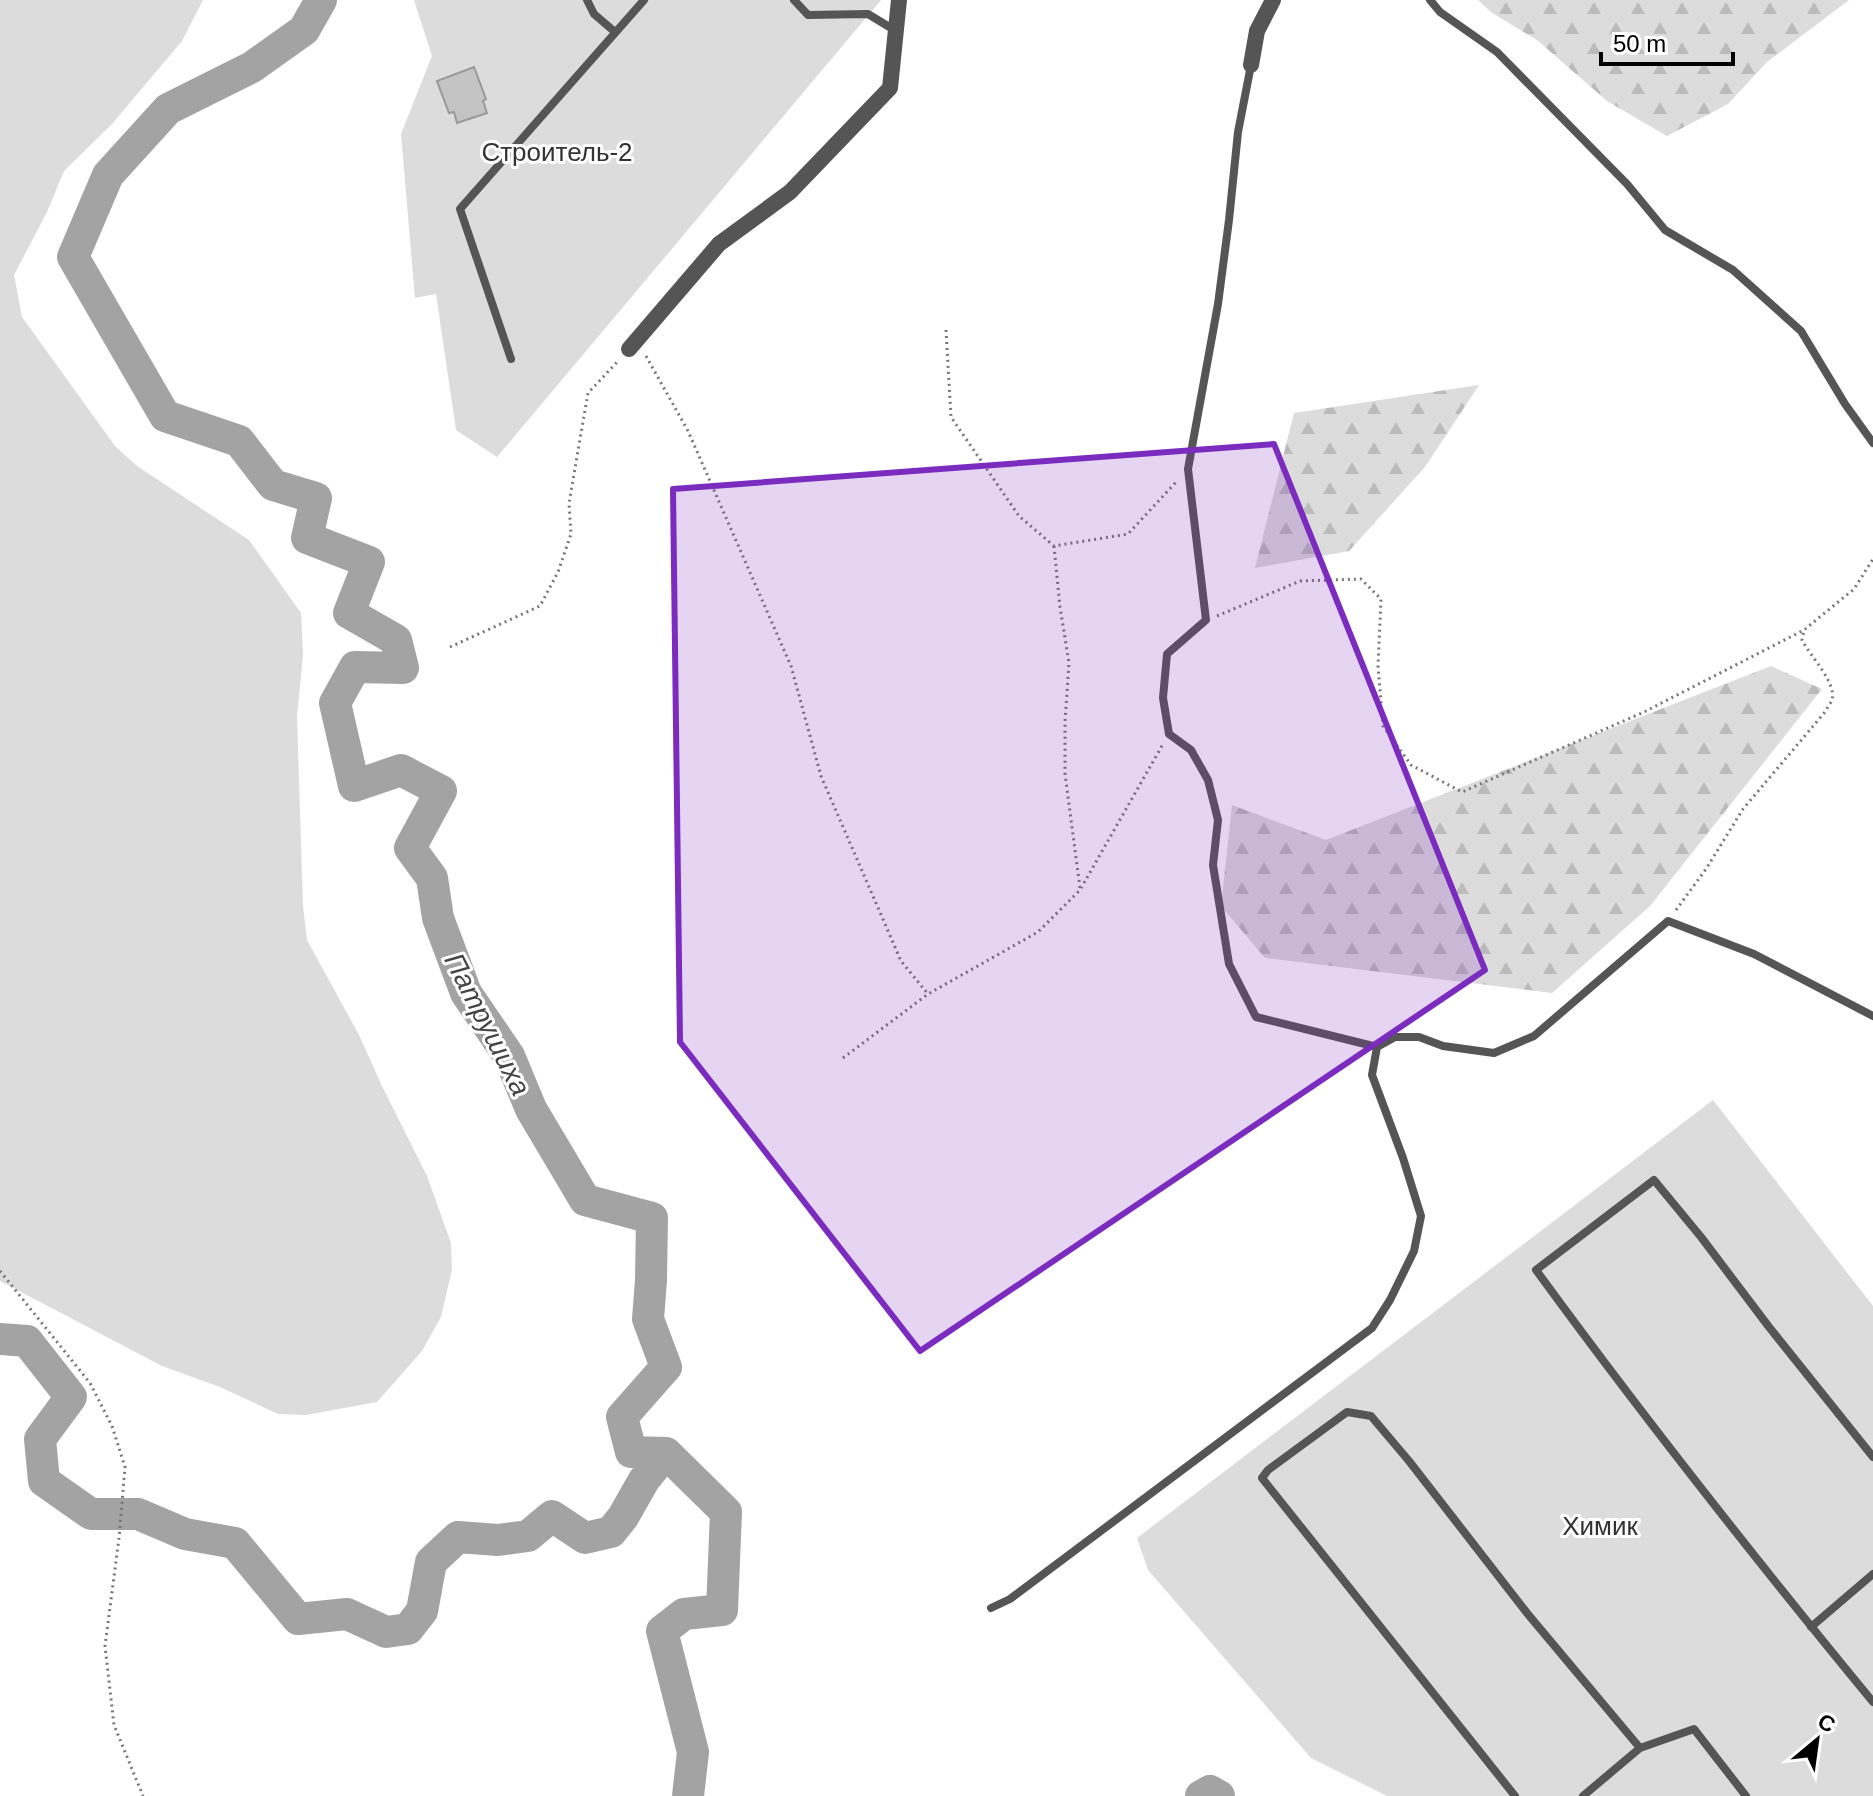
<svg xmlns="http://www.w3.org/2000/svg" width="1873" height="1796" viewBox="0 0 1873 1796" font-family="Arial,sans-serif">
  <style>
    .green { fill: #dcdcdc }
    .forest { fill: url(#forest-firs) }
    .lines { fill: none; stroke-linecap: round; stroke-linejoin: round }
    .river { stroke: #a3a3a3; stroke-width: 32 }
    .building { fill: #c4c4c4; stroke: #999; stroke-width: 2 }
    .path { stroke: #777; stroke-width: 3; stroke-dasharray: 2 4; stroke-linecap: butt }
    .lane { stroke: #555; stroke-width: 8 }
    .street { stroke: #555; stroke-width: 16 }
    .marked { fill: #7b2cbf; fill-opacity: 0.2; stroke: #7b2cbf; stroke-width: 6; stroke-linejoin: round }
    .labels { text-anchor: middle; stroke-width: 6; stroke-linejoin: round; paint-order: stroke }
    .park-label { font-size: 26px; fill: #333; stroke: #fff }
    .water-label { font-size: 28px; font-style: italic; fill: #444; stroke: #fff }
  </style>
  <defs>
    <pattern id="forest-firs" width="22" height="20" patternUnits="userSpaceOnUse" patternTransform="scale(2)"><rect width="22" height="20" fill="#dcdcdc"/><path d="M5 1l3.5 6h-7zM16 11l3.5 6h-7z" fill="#bbb"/></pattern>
  </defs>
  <rect width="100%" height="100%" fill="#fff"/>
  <path class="green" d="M0,0H203L182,41L112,124L64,171L47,212L14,275L22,317L115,446L137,466L249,540L301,613L303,655L297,717L303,906L307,940L359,1035L382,1086L427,1176L451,1243L452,1269L441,1317L422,1351L377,1402L306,1415L278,1414L220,1387L162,1366L0,1281Z
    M414,0H881L497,457L456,430L436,294L415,298L401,134L432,56Z
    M1713,1100L1873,1306V1796H1387L1311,1758L1148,1570L1137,1538Z"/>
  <path class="forest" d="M1478,0H1849L1767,62L1728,104L1667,136L1607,101L1537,40L1492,13Z
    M1479,385L1425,467L1349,551L1255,568L1294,413Z
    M1771,666L1822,689L1650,906L1552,993L1265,958L1221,906L1232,805L1326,840Z"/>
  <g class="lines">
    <path class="river" d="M321,0L304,30L252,67L168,109L108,175L73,257L165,416L239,441L273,485L316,498L307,538L369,562L349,613L396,640L403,668L355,667L335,703L354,786L401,770L441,791L410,848L432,878L438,918L466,993L509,1056L531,1109L585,1200L652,1218L651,1280L648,1319L666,1367L622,1417L631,1452L666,1453L726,1512L722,1610L684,1614L662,1631L693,1752L688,1796
      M0,1339L27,1341L71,1397L40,1439L44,1481L91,1514H138L185,1534L235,1543L298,1619L347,1614L386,1632L408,1629L422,1611L431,1562L458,1537L498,1540L528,1536L552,1516L585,1538L611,1532L623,1517L644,1480L666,1453
      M1201,1796L1210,1791L1219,1796"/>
  </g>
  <path class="building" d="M474,67L486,99L483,101L487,113L457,123L454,112L449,113L437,81Z"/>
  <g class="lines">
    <path class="path" d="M946,330L951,417L1019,516L1054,546L1128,534L1177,481
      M646,356L688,431L791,666L821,776L901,961L928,994
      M1054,546L1060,607L1069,663L1065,722V774L1080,888
      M1217,616L1300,581L1361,579L1381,599L1378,666L1383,726L1411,765L1462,792L1644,712L1804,630L1854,589L1873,559
      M450,647L540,606L558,572L571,534L569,503L588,393L618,361
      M1676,910L1706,869L1743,809L1825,712C1827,708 1830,704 1832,700C1837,683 1810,656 1802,640L1804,630
      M843,1058L928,994L1038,932L1080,890L1163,744
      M0,1271L90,1383L112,1426L125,1467L119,1538L105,1646L114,1725L143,1796"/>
    <path class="lane" d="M587,0L594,14L615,32
      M794,0L808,15L868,14L896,31
      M1430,0L1440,12L1497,52L1627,184L1665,230L1733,270L1801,331L1845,404L1873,443
      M1251,65L1238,132L1229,220L1218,304L1188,469L1206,620L1167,654L1163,698L1169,734L1191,750L1208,780L1218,820L1213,865L1229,964L1256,1017L1377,1047
      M511,359L460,209L644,0
      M1873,1457L1769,1327L1701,1237L1654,1180L1536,1270C1644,1418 1757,1561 1873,1702
      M991,1608L1010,1599L1372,1328L1390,1300L1414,1251L1421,1216L1403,1158L1372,1075L1377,1047L1395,1037H1419L1443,1046L1494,1053L1534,1036L1668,921L1754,954L1873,1016
      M1811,1627L1873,1574
      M1515,1796L1262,1478L1268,1470L1347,1412L1371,1416L1409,1461L1527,1613L1640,1748
      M1583,1796L1640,1748L1694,1729L1746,1796"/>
    <path class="street" d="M1251,65L1257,31L1273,0
      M629,349L719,244L790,192L890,88L899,0"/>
  </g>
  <path class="marked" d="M1274,444L1485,970L920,1351L680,1042L673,489Z"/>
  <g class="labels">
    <g class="park-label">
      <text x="557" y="161">Строитель-2</text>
      <text x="1600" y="1535">Химик</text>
    </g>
    <g class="water-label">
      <text transform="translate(488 1024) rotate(63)" y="10">Патрушиха</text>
    </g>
  </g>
  <g transform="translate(1817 1740) rotate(29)" stroke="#ffffff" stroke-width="6" paint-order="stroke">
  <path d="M0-6L14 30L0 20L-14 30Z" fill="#000000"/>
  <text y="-12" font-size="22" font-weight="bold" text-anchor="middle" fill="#000000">С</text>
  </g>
  <path d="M1601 52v12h132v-12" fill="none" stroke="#000000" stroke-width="4"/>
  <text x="1613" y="52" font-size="24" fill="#000000" stroke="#ffffff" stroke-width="6" paint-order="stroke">50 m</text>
</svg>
